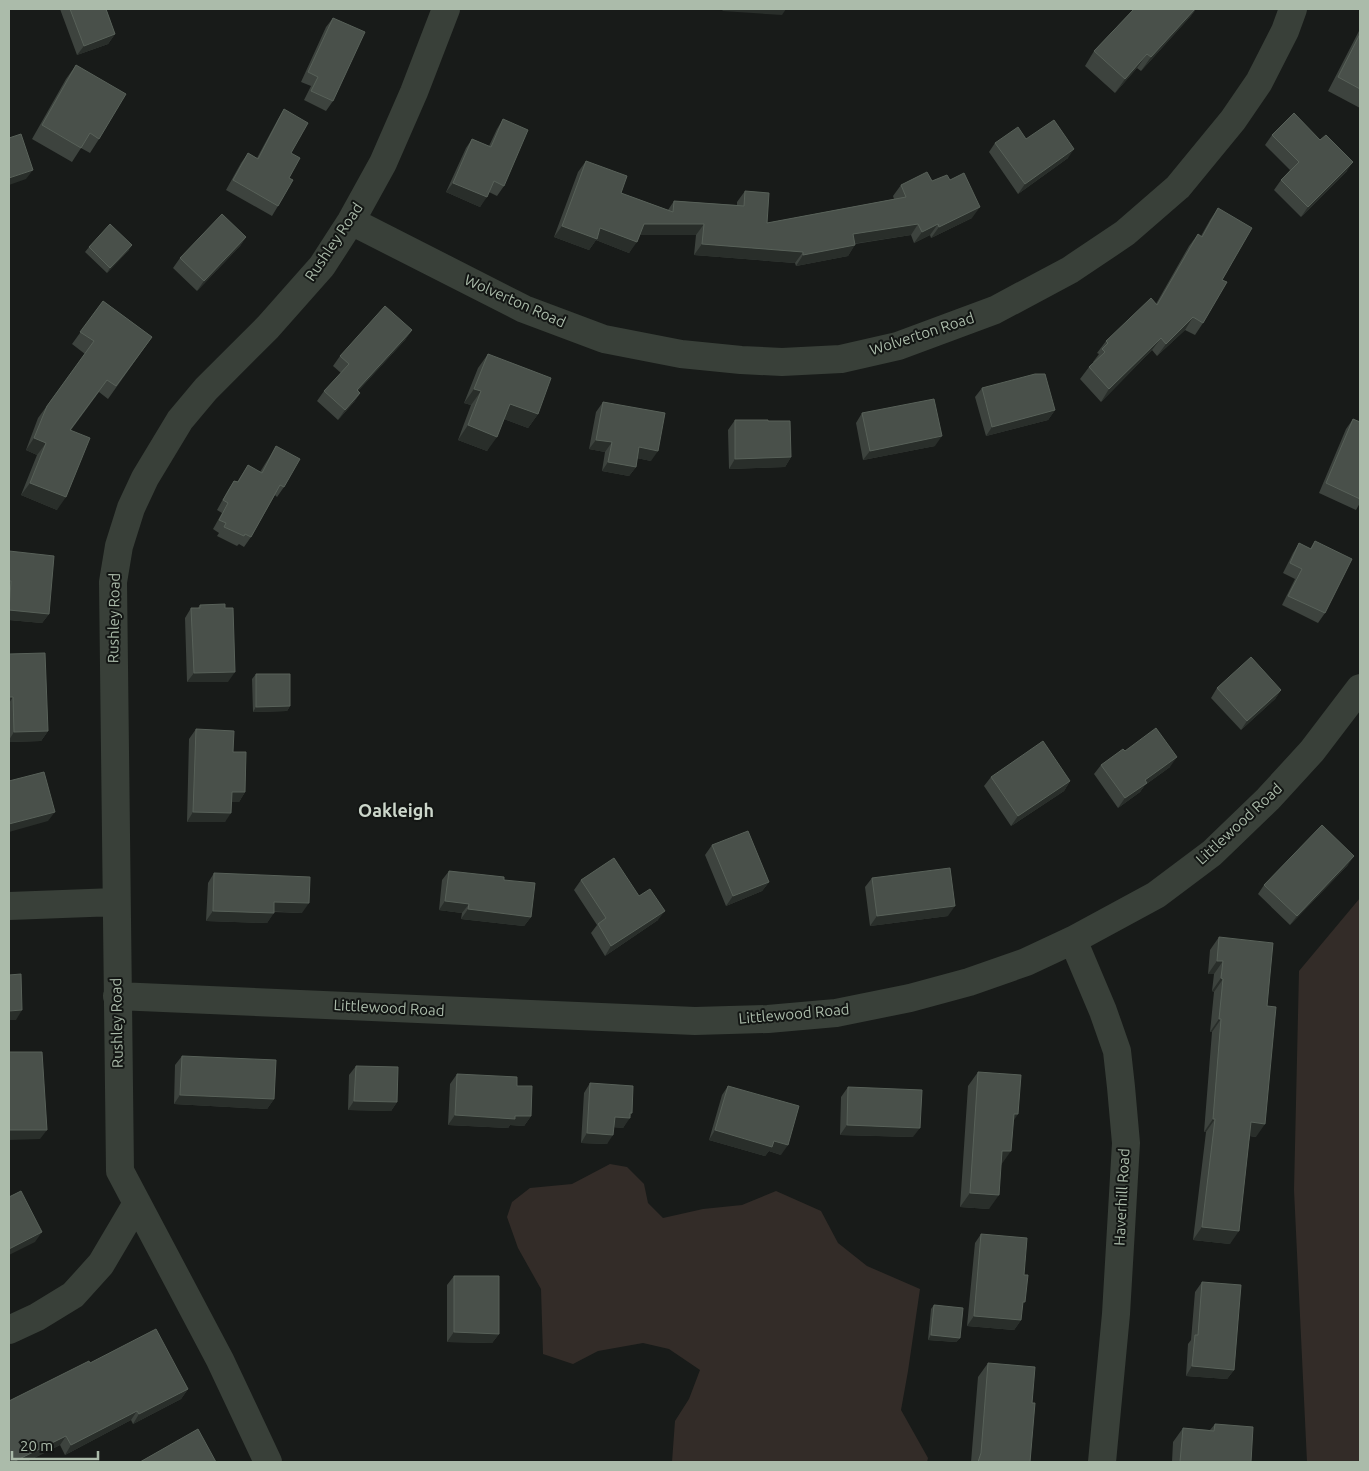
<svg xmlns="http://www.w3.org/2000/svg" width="1369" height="1471" viewBox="0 0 1369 1471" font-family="Ubuntu,sans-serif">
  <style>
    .green { fill: #332c28 }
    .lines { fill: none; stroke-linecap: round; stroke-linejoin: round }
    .minor { stroke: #394039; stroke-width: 28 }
    .wall { fill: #3d433e }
    .shaded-wall { fill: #292e2a }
    .building { fill: #49504a; stroke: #586159 }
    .labels { text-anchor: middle; stroke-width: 4; stroke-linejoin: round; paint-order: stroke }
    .street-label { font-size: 15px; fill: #abbbaa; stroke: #131614 }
    .quarter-label { font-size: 18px; font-weight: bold; fill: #ccd7cb; stroke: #131614 }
  </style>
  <rect width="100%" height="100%" fill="#181b19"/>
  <path class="green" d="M1360,898V1462H1307L1294,1190L1299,971Z
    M610,1164L627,1167L644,1184L648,1203L663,1218L703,1209L742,1205L776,1191L821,1211L838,1243L867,1266L920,1289L908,1371L901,1410L928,1458L927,1462H672L675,1421L689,1399L700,1370L669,1349L643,1343L598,1351L573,1364L543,1354L541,1289L518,1248L507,1217L512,1202L530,1188L572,1184Z"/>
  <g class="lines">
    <path class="minor" d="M351,221L524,309L604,339L681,354L741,360L782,362L841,359L898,346L995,310L1070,270L1125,233L1178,187L1233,120L1259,82L1285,31L1293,9
      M9,906L116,902
      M1073,940L1103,1011L1117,1051L1121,1087L1126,1143L1116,1314L1102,1462
      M117,996L695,1021L768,1019L836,1013L910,998L969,982L1026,962L1073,940L1156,895L1212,853L1268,799L1312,751L1360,688
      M9,1330L37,1317L73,1295L101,1264L137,1203
      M268,1462L220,1360L120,1171L113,582L119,546L131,508L145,478L180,420L206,389L268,327L322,266L351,221L383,163L414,92L446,9"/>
  </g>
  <path class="wall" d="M60,9H106L115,34L108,44L77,55Z
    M1134,9H1196L1190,17L1141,71L1137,68L1115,93L1085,66L1094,51Z
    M333,18V101L326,111L304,100L311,86L301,82L326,27Z
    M1360,29V108L1328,91Z
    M76,65L99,139L90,153L81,148L72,162L32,139L66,79Z
    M284,109L291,153L289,178L278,206L272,216L226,190L241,163L248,153L257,158L278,119Z
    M503,119L504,186L497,196L489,192L480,207L446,192L466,148L472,139L489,146L497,129Z
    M1272,135L1320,140L1347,171L1301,217L1274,190L1281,180L1290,170L1265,145Z
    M1026,139L1068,158L1018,194L989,152L995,143Z
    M586,161L621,193L668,210L674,201L737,205V202L745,191L767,223L894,199L893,196L901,185L950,180L972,218L931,238L930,235L914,243L911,235L855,244L848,256L796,266L795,263L694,255L696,235H640L629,253L596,240L589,250L554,237L578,172Z
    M1218,208L1222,280L1203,323L1195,335L1185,330L1157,356L1152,350L1101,402L1080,379L1089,367L1094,362H1093L1099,354L1097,353L1106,341L1156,304L1189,246L1198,234L1201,236L1210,220Z
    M246,237L240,246L197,291L173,268L180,258Z
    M89,247L129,250L107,273L85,252Z
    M103,301L152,337L108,399L99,392L71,430L57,510L21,495L37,455L26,450L38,418L85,354L72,344Z
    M412,330L405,340L358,391L360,393L354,402L338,420L317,401L324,391L341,373L333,366L340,356Z
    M488,354L538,414L528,428L504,419L487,451L458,440L471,405L464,403L478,368Z
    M982,388L1055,410L1048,420L986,436L975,397Z
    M603,402L651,461L637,458L636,467L629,476L602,471L605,452L589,449L596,412Z
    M862,413L935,446L863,460L856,423Z
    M1353,419L1360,422V503L1356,510L1319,493L1346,429Z
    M735,420L768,421L791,457L785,467L729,469L728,430Z
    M276,446L284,487L277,497L275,495L251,537L244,547L239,544L237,546L217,536L219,533L213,529L222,513L217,510L228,490L234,481L237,482L248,465L260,472L270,456Z
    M1315,541L1325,613L1318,623L1282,605L1295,579L1283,573L1293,553L1299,543L1310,549Z
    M9,551L49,614L42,623L9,620Z
    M200,605L228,682H187L185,618L191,608H198Z
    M9,654L48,731L41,741L9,742Z
    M256,674L290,706L287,711L253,712L252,679Z
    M1217,688L1281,690L1275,699L1241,730L1211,698Z
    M196,729L233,752L245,792L239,802H232L225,822H187L189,739Z
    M1125,751L1170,767L1145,785L1140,792L1118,808L1094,774L1101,765Z
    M991,777L1070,781L1064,791L1011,826L984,786Z
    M712,845L769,882L762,891L726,906L705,855Z
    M1348,865L1290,925L1258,894L1264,885Z
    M449,871L504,880L531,917L524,926L461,919L462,913L439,910L442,880Z
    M214,873L302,913L274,912L267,923L206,921L208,883Z
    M872,878L948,916L870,926L865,887Z
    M581,880L639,896L658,920L605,956L591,933L597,925L574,890Z
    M1219,937L1267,1006L1256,1137L1250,1136L1230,1244L1193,1240L1206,1132H1204L1212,1032H1210L1214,992L1212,991L1214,974H1208L1210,950Z
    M182,1056L274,1099L267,1109L174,1104L175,1065Z
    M356,1066L397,1102L391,1111L348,1110L349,1075Z
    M978,1072L1013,1121L989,1209L960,1207L968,1086Z
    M457,1074L517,1086L531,1116L524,1126L510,1125L508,1128L448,1125L450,1084Z
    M590,1083L632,1113L623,1128L614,1127L607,1144L581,1143L584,1093Z
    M728,1086L781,1155L769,1151L765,1156L709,1140L722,1095Z
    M848,1087L913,1137L840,1135L841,1097Z
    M981,1234L1024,1275L1021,1320L1014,1330L967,1326L975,1243Z
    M454,1276L499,1334L492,1343L447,1342V1285Z
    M1202,1282L1234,1370L1227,1379L1186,1376L1188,1344L1191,1340L1195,1292Z
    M934,1305L960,1338L956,1342L928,1340L931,1309Z
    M90,1363L188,1389L181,1399L133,1424L131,1420L65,1455L60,1445L26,1462H9Z
    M988,1363L1032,1403L1030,1462H971L978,1377Z
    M1215,1424L1251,1462H1172L1173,1442L1183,1428L1210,1430Z"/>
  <path class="shaded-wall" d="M724,9H786L782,15L722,11Z
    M1195,9H1196L1190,17L1141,71L1151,57Z
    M115,34L108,44L77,55L84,46Z
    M1147,54L1137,68L1115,93L1125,79Z
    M1074,149L1068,158L1018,194L1025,184Z
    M1353,162L1347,171L1301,217L1308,207Z
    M33,170L26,179L9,185V178Z
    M453,183L487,197L480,207L446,192Z
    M980,207L972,218L931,238L939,227Z
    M644,224H704L696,235H636Z
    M918,224L911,235L845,245L853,234Z
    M938,224L930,235L914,243L922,232Z
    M562,226L600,228L637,242L629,253L596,240L589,250L554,237Z
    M246,237L240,246L197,291L204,281Z
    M702,244L803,252L795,263L694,255Z
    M132,245L129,250L107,273L110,268Z
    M855,245L848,256L796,266L803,255Z
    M1193,317L1185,330L1157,356L1166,344Z
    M412,330L405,340L350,400L357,390Z
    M1161,338L1152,350L1101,402L1109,389Z
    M474,389L481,391L471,405L464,403Z
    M360,393L354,402L338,420L345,410Z
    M510,404L538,414L528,428L501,418Z
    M1055,410L1048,420L986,436L992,427Z
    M468,425L497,437L487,451L458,440Z
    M942,436L935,446L863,460L870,451Z
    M34,438L46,443L37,455L26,450Z
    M596,440L612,442L605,452L589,449Z
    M639,447L658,451L651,461L632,457Z
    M791,457L785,467L729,469L735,459Z
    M608,462L636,467L629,476L602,471Z
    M30,483L66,497L57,510L21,495Z
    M9,610L49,614L42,623L9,620Z
    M235,672L228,682H187L194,673Z
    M1281,690L1275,699L1241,730L1247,721Z
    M9,697H13L9,703Z
    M290,706L287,711L253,712L256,707Z
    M48,731L41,741L9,742V740L14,732Z
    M1177,757L1170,767L1145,785L1140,792L1118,808L1125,798L1145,780Z
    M1070,781L1064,791L1011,826L1018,816Z
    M232,792H245L239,802H225Z
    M55,812L48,821L9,832V824Z
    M193,812L231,813L225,822H187Z
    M1354,856L1348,865L1290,925L1297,916Z
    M769,882L762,891L726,906L733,896Z
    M445,901L469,904L462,913L439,910Z
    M274,902L309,903L302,913L267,911Z
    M955,906L948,916L870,926L877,916Z
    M468,909L531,917L524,926L461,919Z
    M213,911L274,913L267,923L206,921Z
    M665,911L658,920L605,956L611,946Z
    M1217,961H1223L1214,974H1208Z
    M1221,978L1223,979L1214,992L1212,991Z
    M22,1010L16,1020H9V1011Z
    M1219,1019H1221L1212,1032H1210Z
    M180,1095L274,1099L267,1109L174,1104Z
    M354,1101L397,1102L391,1111L348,1110Z
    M630,1113H632L629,1118H630L623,1128L608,1127L615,1117Z
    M1014,1114H1018L1009,1128Z
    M455,1115L515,1116H531L524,1126L510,1125L508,1128L448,1125Z
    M1213,1119H1215L1206,1132H1204Z
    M1251,1122L1265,1124L1256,1137L1242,1135Z
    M847,1125L920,1128L913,1137L840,1135Z
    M9,1130H47L40,1139L9,1140Z
    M715,1130L774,1141L788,1145L781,1155L769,1151L765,1156L709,1140Z
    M587,1133L613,1135L607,1144L581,1143Z
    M1002,1151H1011L1001,1165Z
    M970,1193L999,1195L989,1209L960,1207Z
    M1202,1227L1239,1231L1230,1244L1193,1240Z
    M42,1232L35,1242L9,1255V1249Z
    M974,1316L1021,1320L1014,1330L967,1326Z
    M454,1332L499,1334L492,1343L447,1342Z
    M931,1335L960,1338L956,1342L928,1340Z
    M1192,1366L1234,1370L1227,1379L1186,1376Z
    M188,1389L181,1399L133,1424L139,1414Z
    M137,1411L131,1420L65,1455L71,1445Z
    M66,1436L60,1445L26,1462H13Z"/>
  <path class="building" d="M70,9H106L115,34L84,46Z
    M1134,9H1195L1151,57L1147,54L1125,79L1094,51Z
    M333,18L365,32L333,101L311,91L318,77L308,72Z
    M1360,34V89L1338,77Z
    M76,65L126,94L99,139L90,133L81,148L42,125Z
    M284,109L308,123L291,153L300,158L289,178L293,180L278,206L233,180L248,153L258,159Z
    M1294,113L1320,140L1326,135L1353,162L1308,207L1281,180L1299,162L1272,135Z
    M503,119L528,130L504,186L494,181L487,197L453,183L472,139L491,147Z
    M1054,120L1074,149L1025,184L995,143L1018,127L1026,139Z
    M21,134L33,170L9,178V138Z
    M586,161L627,176L621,193L673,212L674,201L744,206L745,191L769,193L767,223L906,197L901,185L927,172L932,181L947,175L950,180L964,173L980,207L939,227L938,224L922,232L918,224L853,234L855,245L803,255V252L702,244L704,224H644L637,242L600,228L597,239L562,226Z
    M1218,208L1252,228L1222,280L1227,282L1203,323L1193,317L1166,344L1161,338L1109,389L1089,367L1105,352L1102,349L1108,343L1106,341L1151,298L1157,305L1198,234L1202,237Z
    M222,214L246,237L204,281L180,258Z
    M110,224L132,245L110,268L89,247Z
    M103,301L152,337L116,386L107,380L70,430L90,438L66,497L30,483L46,443L34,438L47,406L94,341L80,332Z
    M385,306L412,330L357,390L360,393L345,410L324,391L349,364L340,356Z
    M488,354L551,378L538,414L510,404L497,437L468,425L481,391L474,389Z
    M1035,374H1045L1055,410L992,427L982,388Z
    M934,399L942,436L870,451L862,413Z
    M603,402L665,413L658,451L639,447L636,467L608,462L612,442L596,440Z
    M1353,419L1360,422V499L1326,483Z
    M735,420H768V421H790L791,457L735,459Z
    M276,446L300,459L284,487L280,485L251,537L245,534L244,536L224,527L226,523L219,520L228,503L223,500L234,481L238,482L248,465L262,473Z
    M1315,541L1352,559L1325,613L1288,596L1302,569L1290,563L1299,543L1311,549Z
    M9,551L54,556L49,614L9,610L11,581H9Z
    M225,604V608H233L235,672L194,673L191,608H200V605Z
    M45,653L48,731L14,732L13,697H9V654Z
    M1251,657L1281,690L1247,721L1217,688Z
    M256,674H290V706L256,707Z
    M1156,728L1177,757L1145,780L1147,783L1125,798L1101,765L1123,749L1125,751Z
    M196,729L234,731L233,752H246L245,792H232L231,813L193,812Z
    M1043,741L1070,781L1018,816L991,777Z
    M44,772L55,812L9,824V781Z
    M1322,825L1354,856L1297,916L1264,885Z
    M748,831L769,882L733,896L712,845Z
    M614,858L639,896L650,889L665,911L611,946L598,924L606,918L581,880Z
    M950,868L955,906L877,916L872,878Z
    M449,871L504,877V880L535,883L531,917L468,909L469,904L445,901Z
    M214,873L310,877L309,903L274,902V913L213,911Z
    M1219,937L1273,943L1267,1006L1276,1007L1265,1124L1251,1122L1239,1231L1202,1227L1215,1119H1213L1221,1019H1219L1223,979L1221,978L1223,961H1217Z
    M21,974L22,1010L9,1011V975Z
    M9,1052H42L47,1130H9Z
    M182,1056L276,1060L274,1099L180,1095Z
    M356,1066L398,1067L397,1102L354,1101Z
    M978,1072L1021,1075L1018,1114H1014L1011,1151H1002L999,1195L970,1193Z
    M457,1074L517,1077V1086H532L531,1116H515V1119L455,1115Z
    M590,1083L633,1086L632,1113H630V1118L615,1117L613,1135L587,1133Z
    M728,1086L799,1106L788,1145L774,1141L772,1147L715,1130Z
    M848,1087L922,1090L920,1128L847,1125Z
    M21,1191L42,1232L9,1249V1197Z
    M981,1234L1027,1238L1024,1275H1028L1025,1302H1023L1021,1320L974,1316Z
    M454,1276H499V1334L454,1332Z
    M1202,1282L1241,1285L1234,1370L1192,1366L1195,1335H1198Z
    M934,1305L963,1308L960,1338L931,1335Z
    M156,1329L188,1389L139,1414L137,1411L71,1445L66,1436L13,1462H9V1401L89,1361L90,1363Z
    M988,1363L1035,1367L1032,1403H1035L1030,1462H978L981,1453Z
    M1215,1424L1253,1427L1251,1462H1180L1183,1428L1214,1431Z
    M198,1429L216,1462H140Z"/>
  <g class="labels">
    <g class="street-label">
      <text transform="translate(334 242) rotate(-56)" y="5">Rushley Road</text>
      <text transform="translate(515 301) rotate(24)" y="5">Wolverton Road</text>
      <text transform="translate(922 334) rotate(-18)" y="5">Wolverton Road</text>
      <text transform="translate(114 618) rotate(-89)" y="5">Rushley Road</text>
      <text transform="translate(1239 824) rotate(-43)" y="5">Littlewood Road</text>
      <text transform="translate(389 1008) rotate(3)" y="5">Littlewood Road</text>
      <text transform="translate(794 1014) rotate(-5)" y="5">Littlewood Road</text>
      <text transform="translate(117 1023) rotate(-91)" y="5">Rushley Road</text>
      <text transform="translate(1122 1197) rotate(-87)" y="5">Haverhill Road</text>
    </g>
    <g class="quarter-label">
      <text x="396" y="817">Oakleigh</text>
    </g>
  </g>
  <rect width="1369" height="1471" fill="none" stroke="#abbbaa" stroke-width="20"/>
  <path d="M12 1451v8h86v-8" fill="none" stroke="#abbbaa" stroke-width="2.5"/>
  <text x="20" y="1451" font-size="15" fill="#abbbaa" stroke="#131614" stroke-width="4" paint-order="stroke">20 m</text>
</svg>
